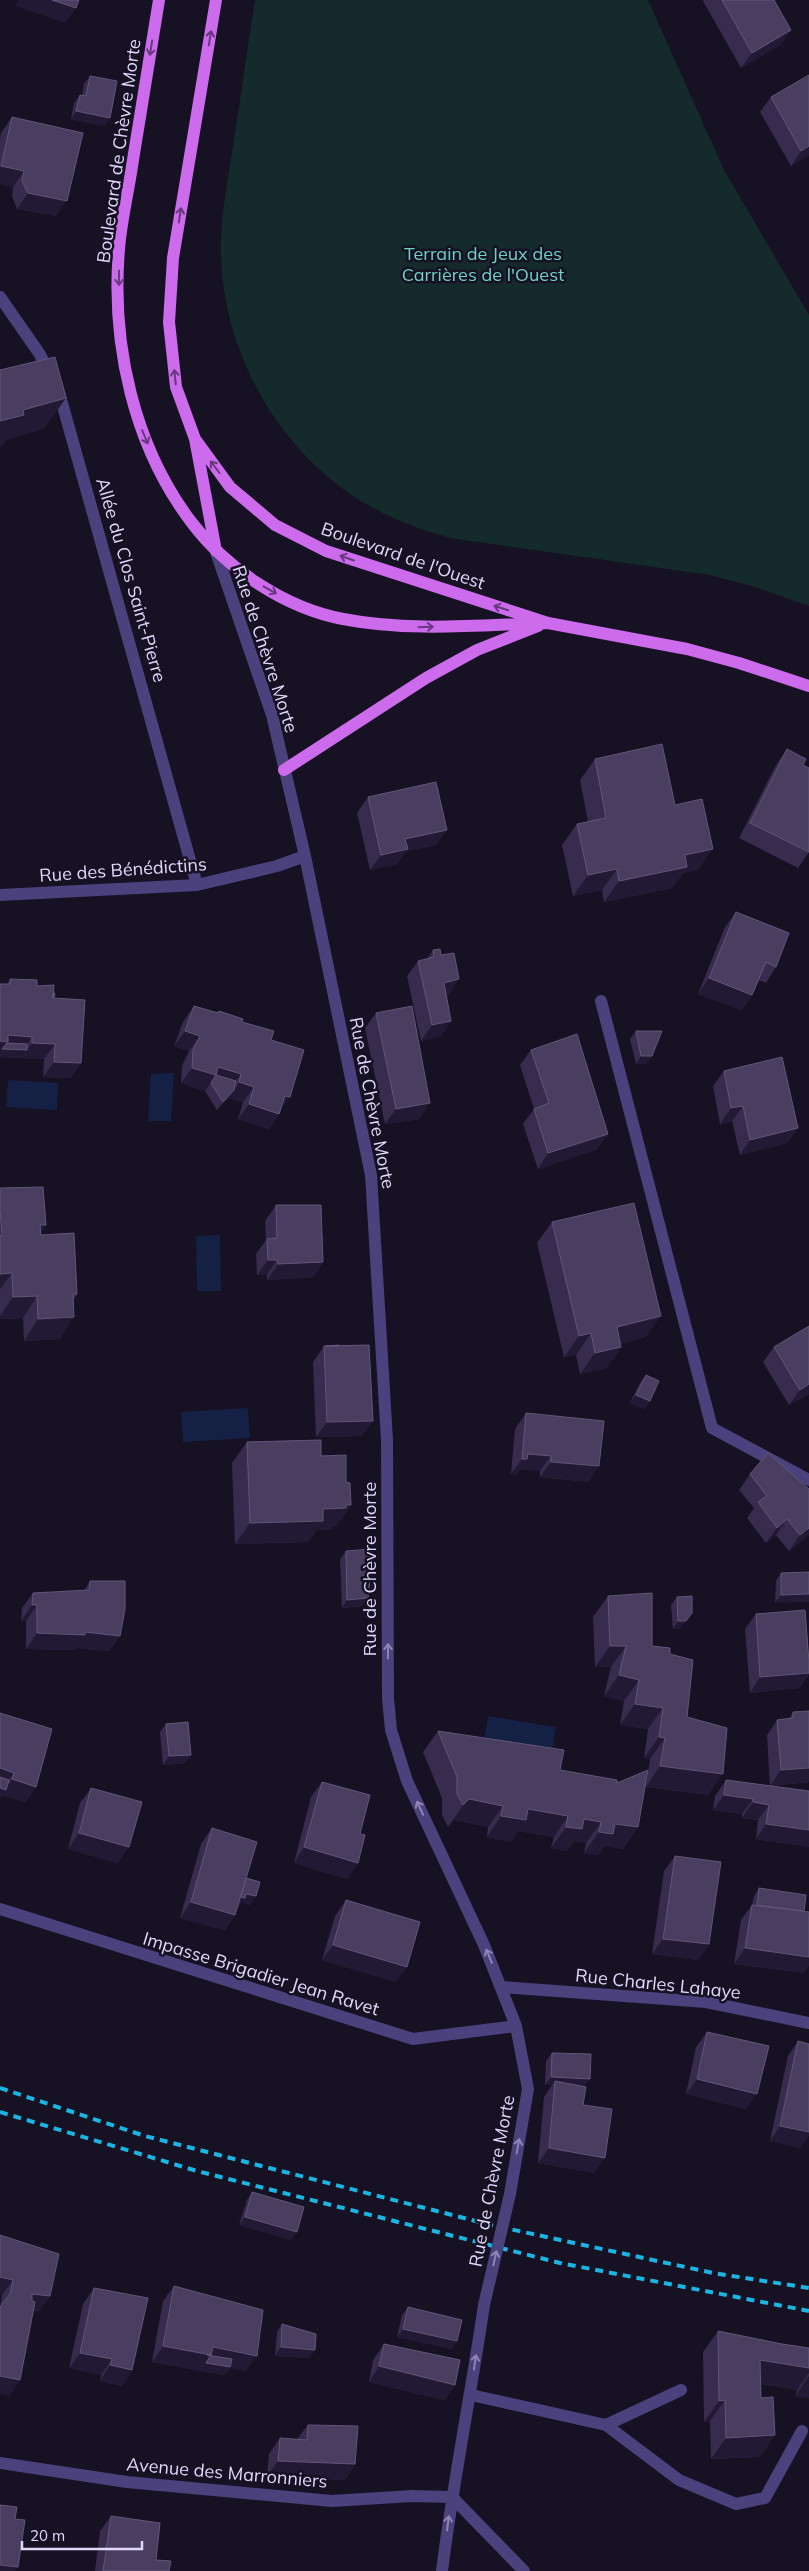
<svg xmlns="http://www.w3.org/2000/svg" width="809" height="2571" viewBox="0 0 809 2571" font-family="Mulish,sans-serif">
  <style>
    .green { fill: #152a2c }
    .water { fill: #142144 }
    .lines { fill: none; stroke-linecap: round; stroke-linejoin: round }
    .minor { stroke: #4b417c; stroke-width: 12 }
    .major { stroke: #cd6bed; stroke-width: 12 }
    .rail { stroke: #1bb5e3; stroke-width: 4; stroke-dasharray: 8 6; stroke-linecap: butt }
    .minor-bridge { stroke: #4b417c; stroke-width: 12 }
    .wall { fill: #372c4e }
    .shaded-wall { fill: #221935 }
    .building { fill: #493e60; stroke: #615678 }
    .oneway { stroke: #68397e }
    .oneway2 { stroke: #8e84b5 }
    .labels { text-anchor: middle; stroke-width: 5; stroke-linejoin: round; paint-order: stroke }
    .street-label { font-size: 18px; fill: #e0d7fa; stroke: #161123 }
    .park-label { font-size: 18px; fill: #6cd2c5; stroke: #161123 }
  </style>
  <rect width="100%" height="100%" fill="#161123"/>
  <path class="green" d="M255,0H648L724,170L809,315V606L755,587L710,575L450,538C422,530 396,521 370,506C281,456 223,355 221,254C220,220 227,186 232,153C240,102 247,51 255,0Z"/>
  <path class="water" d="M174,1073L171,1121H148L151,1074Z
    M8,1080L58,1083L57,1110L6,1107Z
    M220,1235L221,1291H197L196,1236Z
    M248,1408L250,1438L183,1442L181,1412Z
    M488,1716L556,1727L552,1751L484,1741Z"/>
  <g class="lines">
    <path class="minor" d="M0,297L39,353L57,385L197,885
      M216,552L272,715L305,856L371,1175L387,1440L388,1698L391,1730L407,1781L484,1945L516,2026L528,2089L510,2194
      M0,895L197,885L277,866L305,856
      M601,1001L712,1428L809,1480
      M0,1909L413,2039L516,2026
      M502,1987L706,2002L809,2023
      M471,2395L606,2425L679,2480L736,2504L765,2498L802,2431
      M606,2425L681,2390
      M0,2463L127,2482L332,2501L412,2496L452,2497L524,2571
      M442,2571C453,2482 471,2394 484,2305"/>
    <path class="major" d="M159,0C150,55 141,111 132,166C128,194 121,222 119,249C111,345 134,447 192,523C227,569 285,608 343,619C410,632 479,625 548,623
      M195,439L230,487L275,525L326,551L548,623L687,649L739,663L809,686
      M216,551L195,439L176,387L169,322L173,258L216,0
      M284,770L426,678L477,650L538,626"/>
    <path class="rail" d="M0,2088L145,2136L491,2225L713,2273L809,2288
      M0,2112L197,2171L560,2263L809,2311"/>
    <path class="minor-bridge" d="M484,2305L510,2194"/>
  </g>
  <path class="wall" d="M704,0H774L791,30L780,45L741,68L703,1Z
    M90,76L110,118L104,126L71,119L74,103L80,95H82L84,84Z
    M771,97L809,155L791,166L760,112Z
    M12,117L56,216L17,209L12,196L13,187L0,184V139L1,133Z
    M787,749L803,765L809,852L798,868L739,838L776,765Z
    M595,759L675,805L698,870L683,873L672,888L604,902L602,890L573,896L562,845L577,824L588,822L580,780Z
    M368,797L447,830L436,845L406,851L397,864L370,870L357,813Z
    M736,912L776,967L766,983L759,980L752,995L742,1010L698,994L725,927Z
    M433,950L449,995H446L451,1021L441,1036L421,1041L407,976L418,961L427,959Z
    M10,979L37,986L53,993L54,998L81,1063L70,1078L43,1077L44,1059L0,1057V984H7Z
    M194,1006L218,1013L219,1011L242,1022L271,1040L281,1110L279,1114L269,1129L238,1119L243,1102L228,1098L217,1110L205,1091L181,1083L182,1066L189,1051L174,1046L183,1022Z
    M376,1013L420,1119L385,1124L365,1028Z
    M636,1031L652,1056L646,1064H636L630,1039Z
    M531,1050L608,1134L597,1149L538,1169L523,1124L534,1109L520,1065Z
    M724,1071L798,1128L787,1143L740,1155L732,1121L720,1124L713,1086Z
    M0,1188L46,1225L41,1232V1235L77,1294L74,1299L60,1339L24,1341L23,1318L0,1319Z
    M276,1205L323,1262L313,1277L267,1280V1275H257L256,1254L266,1240L265,1221Z
    M552,1222L646,1337L620,1344L621,1347L618,1350L619,1351L606,1368L580,1374L576,1355L564,1357L537,1243Z
    M809,1326V1394L789,1405L763,1362L774,1347Z
    M324,1346L362,1436L316,1437L313,1362Z
    M646,1375L650,1401L644,1409L630,1403L640,1383Z
    M526,1413L589,1482L540,1477V1471L520,1469L516,1475L511,1474L515,1429Z
    M247,1442L321,1456L346,1482L351,1505L336,1526H333L331,1529L317,1530L308,1542L235,1544L232,1463Z
    M750,1474L809,1535L789,1551L776,1535L766,1543L747,1518L754,1508L739,1490Z
    M346,1551L363,1606L342,1608L340,1559Z
    M809,1572L775,1603L776,1581L781,1573Z
    M90,1581L120,1636L109,1651L76,1648L74,1650L26,1649V1621H21L22,1608L33,1593L84,1591Z
    M608,1596L652,1646L670,1654L708,1795L646,1787L650,1759L644,1758L648,1729L620,1725L624,1701L604,1696L611,1667H595L593,1617Z
    M677,1597L680,1629H673L671,1605Z
    M756,1614L809,1662V1674L799,1688L750,1693L745,1629Z
    M793,1712L809,1782L770,1786L767,1735L777,1720L789,1719Z
    M0,1713L36,1787L25,1802L2,1795L0,1798Z
    M166,1724L191,1755L185,1763L163,1765L160,1732Z
    M438,1731L560,1770L617,1783L638,1827L623,1849L605,1846L598,1855L584,1853L586,1843L574,1841L567,1851L551,1848L554,1837L518,1831L511,1842L487,1837L488,1827L454,1820L448,1827L442,1815V1798L423,1752Z
    M726,1780L809,1791V1847L756,1839L758,1820L742,1818V1814L713,1810L715,1796Z
    M322,1782L360,1834L358,1863L347,1879L294,1863L311,1797Z
    M91,1788L118,1863L68,1849L80,1803Z
    M212,1828L246,1878L250,1905L242,1902L239,1906H238L235,1915L225,1930L180,1918L201,1844Z
    M675,1856L709,1944L698,1960L652,1954L664,1871Z
    M759,1888L804,1911V1973L734,1964L741,1920L752,1905L754,1896Z
    M346,1900L396,1982L322,1960L335,1916Z
    M707,2032L746,2109L686,2094L696,2047Z
    M798,2041L809,2044V2135L800,2148L770,2141L788,2056Z
    M552,2053L585,2086L583,2105L594,2173L538,2163L544,2097L552,2085H545L546,2061Z
    M252,2192L291,2240L239,2225L247,2200Z
    M0,2235L50,2296L39,2311H33L20,2380L9,2396L0,2307L2,2295H0Z
    M174,2286L246,2371L230,2368L224,2375L152,2362L163,2301Z
    M94,2288L132,2370L122,2386L100,2381L101,2375L69,2368L83,2304Z
    M408,2307L457,2341L452,2349L397,2337L402,2315Z
    M282,2324L315,2350L309,2358L275,2356L277,2332Z
    M718,2331L782,2344L809,2348V2398L795,2396L797,2390L761,2384V2398L775,2435L760,2457L711,2459L710,2421L704,2422L703,2352Z
    M384,2344L455,2385L444,2400L369,2382L373,2360Z
    M308,2425L355,2464L345,2480L267,2476L269,2454L280,2438L297,2439Z
    M111,2516L156,2560L169,2571H95L100,2531Z"/>
  <path class="shaded-wall" d="M19,0H52L76,8L65,23L15,6Z
    M791,30L780,45L741,68L752,53Z
    M76,111L110,118L104,126L71,119Z
    M809,146V155L791,166L801,151Z
    M1,166L24,171L13,187L0,184V168Z
    M28,193L67,201L56,216L17,209Z
    M66,398L44,429L7,440L2,446L0,447V421L23,410Z
    M447,830L436,845L406,851L397,864L370,870L381,855L405,839Z
    M713,849L698,870L683,873L672,888L604,902L619,881L685,855Z
    M617,869L602,890L573,896L588,875Z
    M709,978L752,995L742,1010L698,994Z
    M459,979L449,995L433,998L444,983Z
    M451,1021L441,1036L421,1041L432,1025Z
    M185,1031L200,1036L189,1051L174,1046Z
    M8,1035L32,1037L23,1050H27L32,1043L55,1044L44,1059L0,1057V1041Z
    M641,1056H652L646,1064H636Z
    M54,1062L81,1063L70,1078L43,1077Z
    M218,1067L241,1074L230,1090L211,1083L205,1091L181,1083L192,1068Z
    M239,1082L254,1087L243,1102L228,1098L217,1110L223,1102L234,1090Z
    M285,1096L290,1097L279,1112Z
    M430,1103L420,1119L385,1124L396,1109Z
    M249,1104L279,1114L269,1129L238,1119Z
    M743,1106L732,1121L720,1124L731,1108Z
    M798,1128L787,1143L740,1155L750,1140Z
    M608,1134L597,1149L538,1169L548,1153Z
    M40,1225H46L31,1246Z
    M268,1260H277L267,1275H257Z
    M323,1262L313,1277L267,1280L278,1264Z
    M12,1273L0,1289V1274Z
    M37,1296L23,1318L0,1319V1316L13,1297Z
    M661,1316L646,1337L609,1347L617,1327Z
    M74,1317L60,1339L24,1341L38,1319Z
    M591,1333L576,1355L564,1357L579,1336Z
    M621,1347L618,1351H619L606,1368L580,1374L595,1353Z
    M809,1384V1394L789,1405L800,1390Z
    M636,1395L650,1401L644,1409L630,1403Z
    M373,1421L362,1436L316,1437L327,1422Z
    M528,1454L551,1456L540,1471L520,1469L516,1475L511,1474L522,1459Z
    M551,1462L599,1466L589,1482L540,1477Z
    M346,1505H351L336,1526H333L331,1529L317,1530L308,1542L235,1544L250,1523Z
    M787,1519L776,1535L766,1543L777,1528Z
    M809,1528V1535L789,1551L800,1535Z
    M809,1594V1602L775,1603L781,1595Z
    M368,1598L363,1606L342,1608L347,1600Z
    M32,1605H37L26,1621H21Z
    M692,1613L680,1629H673L678,1621Z
    M85,1632L120,1636L109,1651L76,1648L74,1650L26,1649L37,1633Z
    M610,1646H626L611,1667H595Z
    M809,1673L799,1688L750,1693L760,1677Z
    M619,1675L639,1680L624,1701L604,1696Z
    M635,1704L663,1708L648,1729L620,1725Z
    M659,1737L665,1738L650,1759L644,1758Z
    M191,1755L185,1763L163,1765L169,1756Z
    M660,1766L723,1774L708,1795L646,1787Z
    M0,1768L14,1773L3,1788L0,1787Z
    M809,1768V1782L770,1786L781,1770Z
    M12,1779L36,1787L25,1802L2,1795L0,1798V1788L5,1790Z
    M724,1795L753,1799L742,1814L713,1810Z
    M469,1799L503,1806L488,1827L454,1820L448,1827L463,1805Z
    M753,1802L769,1805L758,1820L742,1818Z
    M528,1809L568,1816L554,1837L518,1831L511,1842L487,1837L501,1816Z
    M584,1819L601,1822L586,1843L574,1841L567,1851L551,1848L566,1827Z
    M615,1824L638,1827L623,1849L605,1846L598,1855L584,1853L599,1832Z
    M766,1824L809,1830V1847L756,1839Z
    M79,1833L129,1847L118,1863L68,1849Z
    M304,1847L358,1863L347,1879L294,1863Z
    M246,1894L256,1896L250,1905L242,1902L239,1906L232,1905Z
    M191,1902L235,1915L225,1930L180,1918Z
    M663,1939L709,1944L698,1960L652,1954Z
    M333,1945L407,1967L396,1982L322,1960Z
    M745,1948L809,1957V1966L804,1973L734,1964Z
    M551,2077L590,2079L584,2087L555,2081L552,2085H545Z
    M697,2079L757,2094L746,2109L686,2094Z
    M780,2126L809,2132V2135L800,2148L770,2141Z
    M549,2148L605,2158L594,2173L538,2163Z
    M245,2217L297,2232L291,2240L239,2225Z
    M0,2277L13,2280L2,2295H0Z
    M32,2294L50,2296L39,2311L22,2309Z
    M403,2329L457,2341L452,2349L397,2337Z
    M163,2346L213,2347L257,2356L246,2371L230,2368L224,2375L200,2371L206,2363L200,2371L152,2362Z
    M281,2347L315,2350L309,2358L275,2356Z
    M80,2353L112,2359L101,2375L69,2368Z
    M760,2360L809,2368V2373L797,2390L745,2381Z
    M110,2365L132,2370L122,2386L100,2381Z
    M379,2366L455,2385L444,2400L369,2382Z
    M0,2376L20,2380L9,2396L0,2394Z
    M809,2376V2398L795,2396Z
    M725,2400L710,2421L704,2422L719,2401Z
    M775,2435L760,2457L711,2459L726,2438Z
    M278,2461L355,2464L345,2480L267,2476Z
    M0,2565L18,2567L15,2571H0Z"/>
  <path class="building" d="M52,0H79L76,8Z
    M722,0H774L791,30L752,53Z
    M809,75V146L801,151L771,97Z
    M90,76L117,81L110,118L76,111L80,95L86,96Z
    M12,117L83,133L67,201L28,193L22,181L24,171L1,166Z
    M55,357L66,398L23,410L24,415L0,421V370Z
    M662,744L675,805L702,799L713,849L685,855L687,867L619,881L617,869L588,875L577,824L606,818L595,759Z
    M787,749L806,759L803,765L809,768V852L750,823Z
    M436,782L447,830L405,839L408,849L381,855L368,797Z
    M736,912L789,933L776,967L766,962L752,995L709,978Z
    M440,949L441,955L454,953L459,979L444,983L451,1021L432,1025L418,961L434,957L433,950Z
    M10,979L37,980V986L54,985L53,998L85,1000L81,1063L54,1062L55,1044L32,1043V1037L8,1035V1042L0,1041V984H10Z
    M53,993H55L54,998H53Z
    M194,1006L218,1013L219,1011L243,1019L242,1022L274,1031L271,1040L304,1050L290,1097L285,1096L279,1114L249,1104L254,1087L239,1082L241,1074L218,1067L216,1075L192,1068L193,1050L200,1036L185,1031Z
    M412,1006L430,1103L396,1109L376,1013Z
    M636,1031H662L652,1056H641Z
    M577,1034L608,1134L548,1153L534,1109L549,1103L531,1050Z
    M7,1043L27,1044V1050L2,1049Z
    M782,1057L798,1128L750,1140L743,1106L731,1108L724,1071Z
    M216,1075L236,1081L234,1090L223,1102L211,1083Z
    M43,1187L46,1225H40L41,1235L74,1233L77,1294H73L74,1317L38,1319L37,1296L13,1297L12,1273L0,1274V1236H2L0,1209V1188Z
    M634,1203L661,1316L617,1327L621,1347L595,1353L591,1333L579,1336L552,1222Z
    M276,1205H321L323,1262L278,1264L277,1260H268L267,1239L277,1238Z
    M809,1326V1384L800,1390L774,1347Z
    M339,1345V1346H326Z
    M369,1345L373,1421L327,1422L324,1346Z
    M646,1375L659,1381L650,1401L636,1395Z
    M526,1413L604,1421L599,1466L551,1462V1456L528,1454L527,1459H522Z
    M321,1440V1456L346,1455V1482L350,1483L351,1505H346V1508L323,1509V1521L250,1523L247,1442Z
    M768,1453L809,1489V1528L800,1535L787,1519L777,1528L758,1502L767,1496L750,1474Z
    M373,1549L368,1598L347,1600L346,1551Z
    M809,1572V1594L781,1595V1573Z
    M90,1581H125V1609L120,1636L85,1632V1635L37,1633V1605H32L33,1593L89,1590Z
    M652,1593V1646L670,1648V1654L693,1660L687,1717L727,1728L723,1774L660,1766L665,1738L659,1737L663,1708L635,1704L639,1680L619,1675L626,1646H610L608,1596Z
    M692,1596V1613L686,1621H678L677,1597Z
    M805,1610L809,1662V1673L760,1677L756,1614Z
    M809,1711V1768L781,1770L777,1720L793,1718V1712Z
    M0,1713L52,1729L36,1787L12,1779L14,1773L0,1768Z
    M188,1722L191,1755L169,1756L166,1724Z
    M438,1731L564,1750L560,1770L617,1780V1783L648,1770L638,1827L615,1824L613,1834L599,1832L601,1822L584,1819L582,1829L566,1827L568,1816L528,1809L526,1820L501,1816L503,1806L469,1799L463,1805L457,1794V1777Z
    M0,1777L9,1780L6,1790L0,1788Z
    M726,1780L809,1791V1830L766,1824L769,1805L753,1802V1799L724,1795Z
    M322,1782L370,1795L360,1834L365,1835L358,1863L304,1847Z
    M91,1788L142,1802L129,1847L79,1833Z
    M212,1828L257,1842L235,1915L191,1902Z
    M675,1856L721,1862L709,1944L663,1939Z
    M246,1878L260,1882L256,1896L246,1894L245,1898L241,1897Z
    M759,1888L806,1895L804,1911L757,1905Z
    M346,1900L420,1922L407,1967L333,1945Z
    M752,1905L809,1912V1957L745,1948Z
    M707,2032L769,2046L757,2094L697,2079Z
    M798,2041L809,2044V2132L780,2126Z
    M552,2053L591,2054L590,2079L551,2077Z
    M555,2081L586,2087L583,2105L612,2109L605,2158L549,2148Z
    M252,2192L304,2207L297,2232L245,2217Z
    M0,2235L59,2254L50,2296L32,2294V2301L35,2302L20,2380L0,2376V2307L10,2294L13,2280L0,2277Z
    M174,2286L263,2310L257,2356L213,2347L211,2355L163,2346Z
    M94,2288L148,2298L132,2370L110,2365L112,2359L80,2353Z
    M408,2307L462,2320L457,2341L403,2329Z
    M282,2324L316,2334L315,2350L281,2347Z
    M718,2331L782,2344L809,2348V2368L760,2360L761,2398L773,2397L775,2435L726,2438L725,2400L719,2401Z
    M384,2344L460,2360L455,2385L379,2366Z
    M207,2355L232,2359L230,2367L206,2363L211,2355Z
    M308,2425L358,2426L355,2464L278,2461L280,2438L307,2440Z
    M0,2505L17,2507L15,2519L25,2520L18,2567L0,2565Z
    M111,2516L160,2523L156,2560L171,2561L169,2571H103Z"/>
  <defs><path id="oneway-shaft" d="M-6 0H5M1.5-3L5.5 0L1.5 3" fill="none" stroke-width="1.6" stroke-linecap="round" stroke-linejoin="round" transform="scale(1.25)"/></defs>
  <g class="oneway">
    <use href="#oneway-shaft" transform="translate(210 38) rotate(-81)"/>
    <use href="#oneway-shaft" transform="translate(151 48) rotate(99)"/>
    <use href="#oneway-shaft" transform="translate(180 215) rotate(-81)"/>
    <use href="#oneway-shaft" transform="translate(119 278) rotate(90)"/>
    <use href="#oneway-shaft" transform="translate(175 377) rotate(-96)"/>
    <use href="#oneway-shaft" transform="translate(145 437) rotate(67)"/>
    <use href="#oneway-shaft" transform="translate(215 467) rotate(-127)"/>
    <use href="#oneway-shaft" transform="translate(347 558) rotate(-161)"/>
    <use href="#oneway-shaft" transform="translate(270 590) rotate(29)"/>
    <use href="#oneway-shaft" transform="translate(501 608) rotate(-162)"/>
    <use href="#oneway-shaft" transform="translate(426 627) rotate(-2)"/>
  </g>
  <g class="oneway2">
    <use href="#oneway-shaft" transform="translate(388 1651) rotate(-89)"/>
    <use href="#oneway-shaft" transform="translate(420 1808) rotate(-115)"/>
    <use href="#oneway-shaft" transform="translate(489 1956) rotate(-113)"/>
    <use href="#oneway-shaft" transform="translate(518 2146) rotate(-80)"/>
    <use href="#oneway-shaft" transform="translate(495 2258) rotate(-77)"/>
    <use href="#oneway-shaft" transform="translate(475 2362) rotate(-82)"/>
    <use href="#oneway-shaft" transform="translate(448 2523) rotate(-83)"/>
  </g>
  <g class="labels">
    <g class="street-label">
      <text transform="translate(119 151) rotate(-82)" y="6">Boulevard de Chèvre Morte</text>
      <text transform="translate(403 556) rotate(19)" y="6">Boulevard de l'Ouest</text>
      <text transform="translate(131 580) rotate(74)" y="6">Allée du Clos Saint-Pierre</text>
      <text transform="translate(265 649) rotate(72)" y="6">Rue de Chèvre Morte</text>
      <text transform="translate(123 870) rotate(-4)" y="6">Rue des Bénédictins</text>
      <text transform="translate(372 1103) rotate(79)" y="6">Rue de Chèvre Morte</text>
      <text transform="translate(370 1569) rotate(-90)" y="6">Rue de Chèvre Morte</text>
      <text transform="translate(261 1974) rotate(17)" y="6">Impasse Brigadier Jean Ravet</text>
      <text transform="translate(658 1984) rotate(6)" y="6">Rue Charles Lahaye</text>
      <text transform="translate(492 2181) rotate(-79)" y="6">Rue de Chèvre Morte</text>
      <text transform="translate(227 2473) rotate(5)" y="6">Avenue des Marronniers</text>
    </g>
    <g class="park-label">
      <text x="483" y="260">Terrain de Jeux des<tspan x="483" dy="21">Carrières de l'Ouest</tspan></text>
    </g>
  </g>
  <path d="M22 2541v8h120v-8" fill="none" stroke="#e0d7fa" stroke-width="2.5"/>
  <text x="30" y="2541" font-size="15" fill="#e0d7fa" stroke="#161123" stroke-width="4" paint-order="stroke">20 m</text>
</svg>
